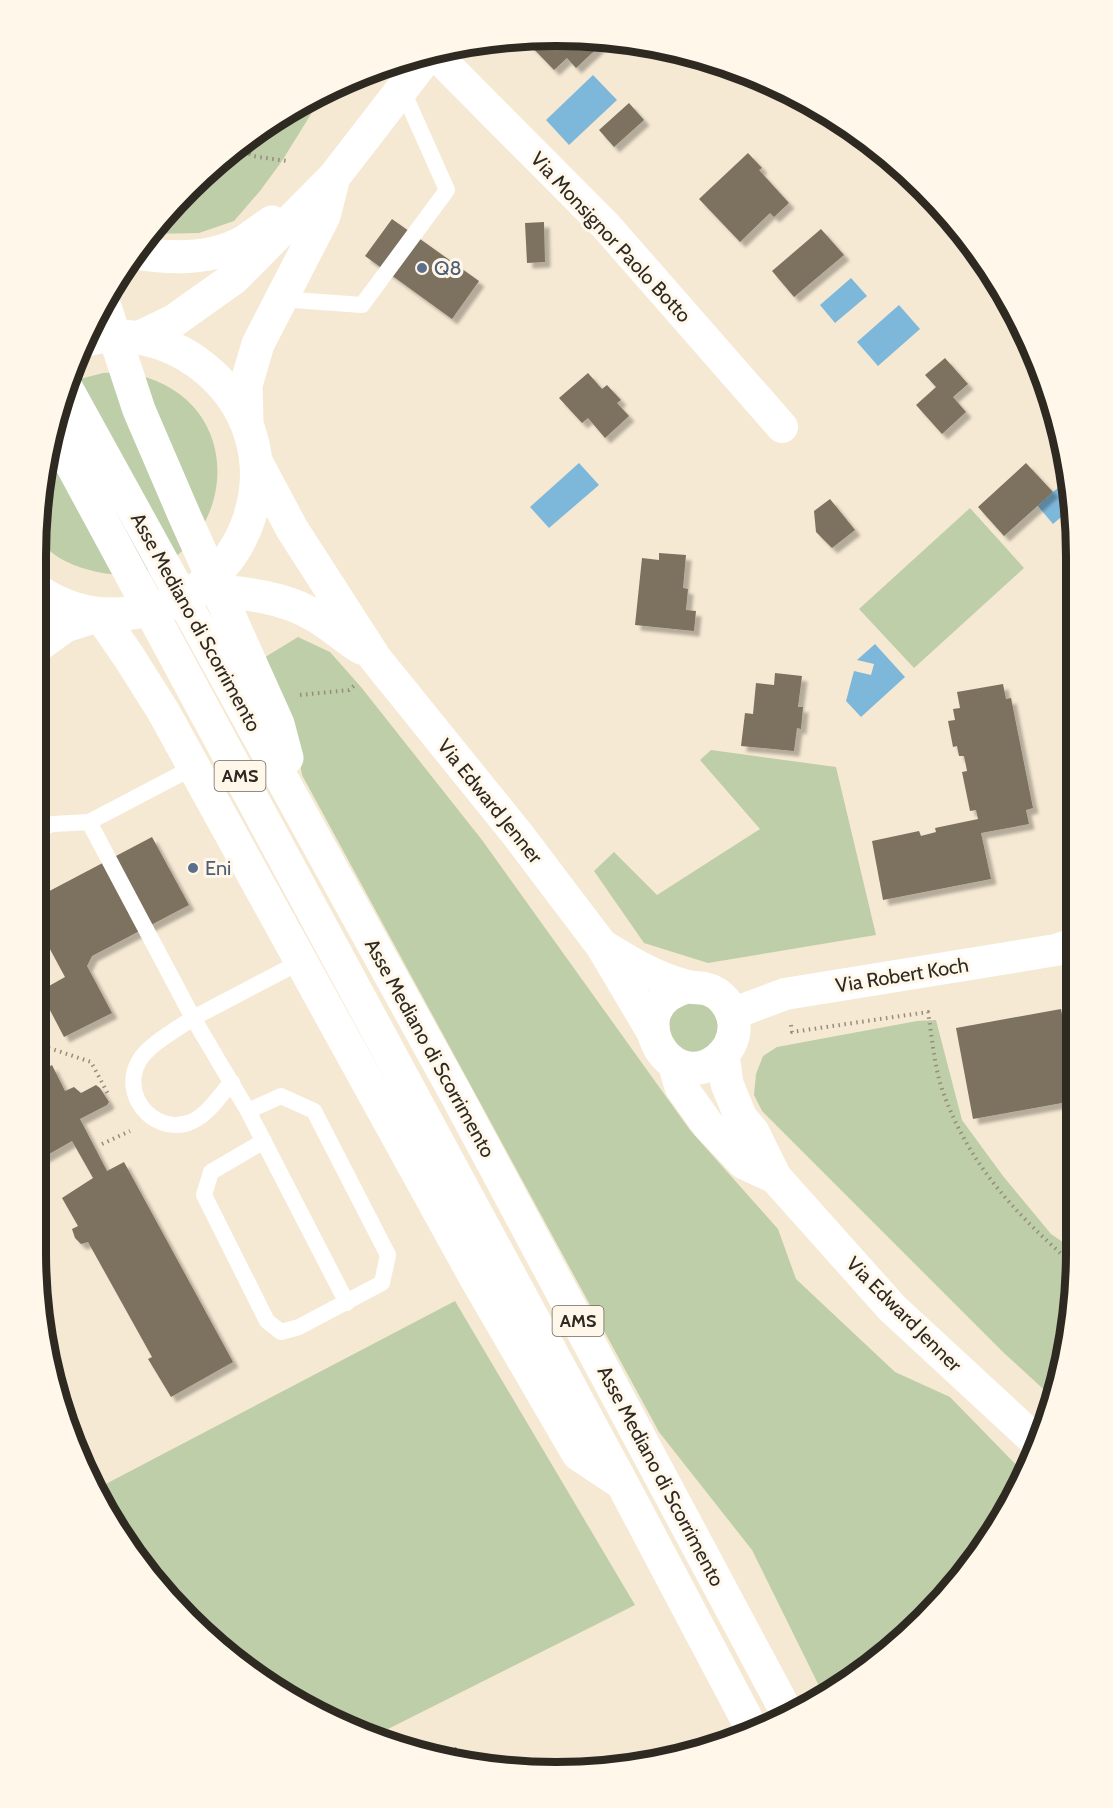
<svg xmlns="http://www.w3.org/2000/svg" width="1113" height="1808" viewBox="0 0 1113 1808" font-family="Cabin,sans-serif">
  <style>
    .green { fill: #becea9 }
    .water { fill: #7db7da }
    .building { fill: #7d725e; filter: url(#shadow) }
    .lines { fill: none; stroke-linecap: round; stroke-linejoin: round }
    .path { stroke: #958c7d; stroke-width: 4; stroke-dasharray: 1.5 4.5; stroke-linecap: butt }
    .service { stroke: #fff; stroke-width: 16 }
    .minor { stroke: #fff; stroke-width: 32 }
    .tertiary { stroke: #fff; stroke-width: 33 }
    .trunk { stroke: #fff; stroke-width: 33 }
    .service-dot { fill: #5c6f8a; stroke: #fff7ea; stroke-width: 2 }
    .labels { text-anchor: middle; stroke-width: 6; stroke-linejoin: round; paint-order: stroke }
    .shield { fill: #fff7ea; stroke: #6d675d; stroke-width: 1.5 }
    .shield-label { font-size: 18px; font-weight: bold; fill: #2e2921 }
    .street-label { font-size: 20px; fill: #2e2921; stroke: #fff7ea }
    .service-label { font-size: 20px; fill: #4e5e75; stroke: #fff7ea; text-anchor: start }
    .rim { fill: none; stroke: #2e2921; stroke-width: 8 }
  </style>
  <defs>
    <filter id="shadow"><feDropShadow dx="5.5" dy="5.5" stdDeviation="1.5" flood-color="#0004"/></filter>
  </defs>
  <rect width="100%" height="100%" fill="#f6e9d3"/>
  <path class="green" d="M324,93L282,161L260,191L234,221L199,233L149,234L213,165L296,106Z
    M103,373C114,373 125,371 135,374C277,408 219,610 86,569C71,565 49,555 41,540C39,536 40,528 40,522C40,512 40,501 40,491C41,479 46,467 49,455C56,432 62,409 68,385L76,380Z
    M970,508L1024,568L914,668L859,609Z
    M298,637L330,652L361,687L482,840L690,1130L778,1229L796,1279L895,1372L950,1397L1024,1473L970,1568L873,1665L822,1692L752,1550L659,1432L302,775L293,722L262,659Z
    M711,750L836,767L876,935L708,963L644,943L594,871L614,852L657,895L760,829L700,760Z
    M692,998L717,1011L719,1038L698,1055L672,1046L668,1012Z
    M936,1020L962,1120L1003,1176L1051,1234L1073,1249V1319L1052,1397L1004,1353L762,1111L754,1095L756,1074L763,1056L777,1047L917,1021Z
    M455,1301L635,1605L374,1736L240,1665L143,1568L100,1487Z"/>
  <path class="water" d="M593,75L617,100L569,145L546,120Z
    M851,278L867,296L835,323L820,305Z
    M899,305L920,329L878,366L857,342Z
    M579,463L599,485L549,528L530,507Z
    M1069,479L1073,507L1053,524L1037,505Z
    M875,644L905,677L861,717L846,701L854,671L871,675L874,664L857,660Z"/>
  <path class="building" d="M590,37L606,40L576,68L567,58L554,70L527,42L530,39Z
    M629,103L644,120L614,147L599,130Z
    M748,153L762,168L759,170L789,203L774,217L770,213L740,242L699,199Z
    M392,219L479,281L452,319L365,256Z
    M544,222L545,262L527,263L525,223Z
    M821,229L844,255L794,297L772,271Z
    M983,262L1007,297L1015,316L989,289L993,285L976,269Z
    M945,358L968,384L953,397L966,412L942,434L916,405L936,387L925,375Z
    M588,373L602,389L607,385L621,400L617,403L629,416L605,438L588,418L582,423L559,398Z
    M1026,463L1053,492L1004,536L978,507Z
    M830,499L855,530L832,548L816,532L814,511Z
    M659,553L686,555L683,588L688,589L686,610L696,611L694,631L635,625L642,558L659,560Z
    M775,673L802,676L798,707H803L801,729L797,728L794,751L741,746L745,713L753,714L756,683L774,685Z
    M1003,684L1006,699L1011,698L1033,808L1026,810L1029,824L981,833L991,879L883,900L872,841L919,831L921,836L936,832L935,828L978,819L976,810L970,811L962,772L967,771L964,756H959L957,746L953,747L948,721L955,720L953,709L960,708L957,692Z
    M152,837L189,905L92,956L87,966L112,1013L64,1037L40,991L65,977L38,927V897Z
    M1061,1009L1074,1078L1073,1101L973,1119L956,1028Z
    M52,1065L65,1091L74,1087L81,1093L96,1085L100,1088L109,1102L107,1105L80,1119L107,1171L124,1162L233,1362L171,1397L148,1359L152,1357L88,1242L81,1244L75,1238L72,1229L78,1226L62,1198L93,1178L72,1141L37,1161V1073Z
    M456,1747L461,1756L444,1753Z"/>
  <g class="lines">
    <path class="path" d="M240,146L252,156L287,161
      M300,695L349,690L356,684
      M791,1025L792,1032L928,1012C932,1037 934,1065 942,1089C967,1162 1015,1214 1073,1264
      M37,1049L46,1047L91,1062L108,1094
      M102,1144L130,1131"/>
    <path class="service" d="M280,299L362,305L447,190L402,89
      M194,767L89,822L193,1018L300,962
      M38,829L53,824L89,822
      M232,1082C219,1096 207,1117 188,1123C152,1134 120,1094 139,1061C148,1045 177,1029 193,1018L248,1111L281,1096L314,1111L388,1255L382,1283L299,1327L281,1332L267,1321L204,1195L211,1172L264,1141
      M248,1111L347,1303"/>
    <path class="minor" d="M434,53L606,226L782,427
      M732,1014L785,994L1056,950L1074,944"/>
    <path class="tertiary" d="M136,253C172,259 212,260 245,241C254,235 263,228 272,222
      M138,338L175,320L234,278L334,177L429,54
      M247,423L246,385L258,344L324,216L333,181
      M257,463L292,529L375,658L518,835L602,946L653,1032
      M200,588C237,593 277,595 310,613C328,622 344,637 361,648
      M40,592C63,607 89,615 117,614C252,612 308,443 198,363C167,340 124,330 86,340
      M40,644L65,626L100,615
      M603,946C629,962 656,979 686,986C695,989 703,986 712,991C725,997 733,1011 734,1024C735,1039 728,1051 717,1060C667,1096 618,1005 687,987
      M723,1055L727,1084L741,1118L753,1132L775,1177L892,1308L1039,1444
      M674,1063L681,1087L708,1125L744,1163L775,1177"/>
    <path class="trunk" d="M105,307L139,410L185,517L278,724L287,758
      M67,389L458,1098L786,1711
      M55,434L623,1485L752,1729
      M100,615L129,657L163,711L475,1277L578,1454L620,1482"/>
  </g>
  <g class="service-dot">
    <circle cx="422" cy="268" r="6"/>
    <circle cx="193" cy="868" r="6"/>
  </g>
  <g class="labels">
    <g class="shield">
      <rect x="214.5" y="761" width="51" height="30" rx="4.5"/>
      <rect x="552.5" y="1306" width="51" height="30" rx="4.5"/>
    </g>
    <g class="shield-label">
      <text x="240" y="782">AMS</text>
      <text x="578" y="1327">AMS</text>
    </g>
    <g class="street-label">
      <text transform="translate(611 237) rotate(47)" y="7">Via Monsignor Paolo Botto</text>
      <text transform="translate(196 622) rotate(61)" y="7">Asse Mediano di Scorrimento</text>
      <text transform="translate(490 801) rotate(51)" y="7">Via Edward Jenner</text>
      <text transform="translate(902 975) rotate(-9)" y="7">Via Robert Koch</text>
      <text transform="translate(430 1048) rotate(61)" y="7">Asse Mediano di Scorrimento</text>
      <text transform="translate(904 1314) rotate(45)" y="7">Via Edward Jenner</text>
      <text transform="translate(661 1476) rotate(62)" y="7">Asse Mediano di Scorrimento</text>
    </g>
    <g class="service-label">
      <text x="434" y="275">Q8</text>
      <text x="205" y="875">Eni</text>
    </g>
  </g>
  <path d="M0 0H1113V1808H0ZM556 46H556A510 510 0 0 1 1066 556V1252A510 510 0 0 1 556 1762H556A510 510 0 0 1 46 1252V556A510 510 0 0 1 556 46Z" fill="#fff7ea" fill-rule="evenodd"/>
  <path class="rim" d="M556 46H556A510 510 0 0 1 1066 556V1252A510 510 0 0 1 556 1762H556A510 510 0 0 1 46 1252V556A510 510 0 0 1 556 46Z"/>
</svg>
